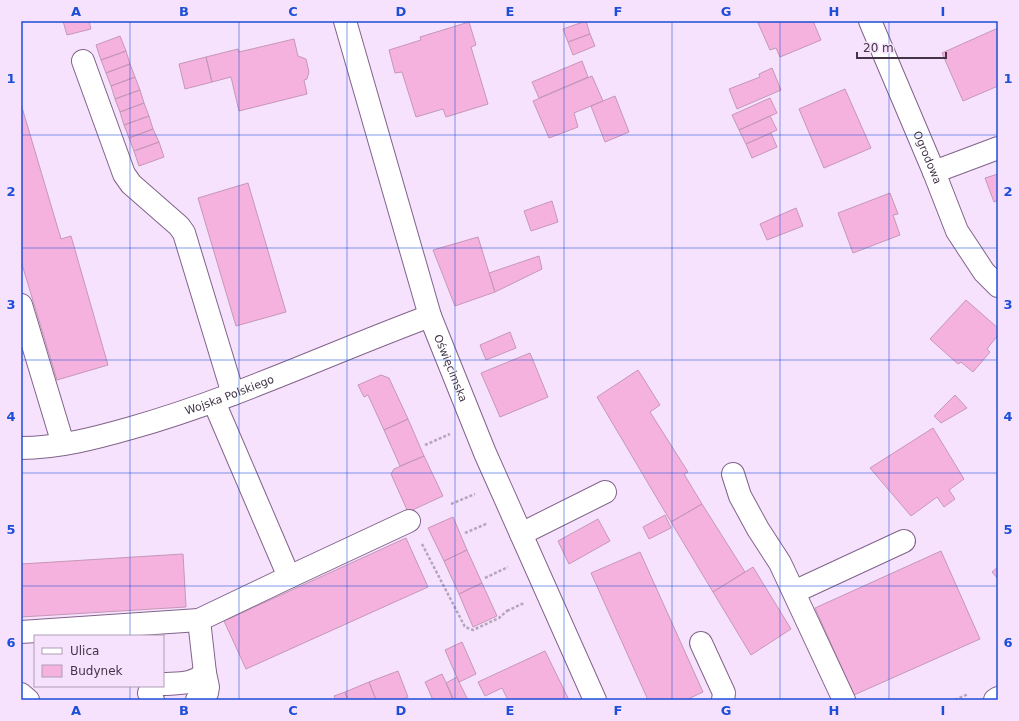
<svg xmlns="http://www.w3.org/2000/svg" width="1019" height="721" viewBox="0 0 1019 721" font-family="'DejaVu Sans',sans-serif">
  <style>
    .building { fill: #f5b2df; stroke: #c697b7 }
    .lines { fill: none; stroke-linecap: round; stroke-linejoin: round }
    .minor-casing { stroke: #82638a; stroke-width: 24 }
    .path { stroke: #b7a5bc; stroke-width: 2.5; stroke-dasharray: 3 2; stroke-linecap: butt }
    .minor { stroke: #fff; stroke-width: 22 }
    .grid { fill: none; stroke: #1d4ed8; stroke-width: 1; stroke-opacity: 0.55 }
    .labels { text-anchor: middle; stroke-width: 3; stroke-linejoin: round; paint-order: stroke }
    .street-label { font-size: 11px; fill: #433547; stroke: #f6e2fc }
    .neatline { fill: none; stroke: #1d4ed8; stroke-width: 1.5 }
    .grid-label { font-size: 13px; text-anchor: middle; font-weight: bold; fill: #1d4ed8 }
  </style>
  <rect width="100%" height="100%" fill="#f6e2fc"/>
  <path class="building" d="M63,21H89L91,29L67,35Z
    M586,21L590,34L568,42L563,29Z
    M763,21H813L821,40L780,57L776,48L770,50L758,23Z
    M469,22L476,45L471,47L488,104L446,117L443,109L416,117L402,72L395,73L389,50L421,40L420,37Z
    M998,28V86L963,101L942,53Z
    M590,34L595,46L573,55L568,42Z
    M120,36L126,51L101,60L96,45Z
    M294,39L298,56L306,59L309,72L307,79L304,80L307,94L239,111L231,77L212,82L206,57L238,49L239,52Z
    M126,51L130,64L106,73L101,60Z
    M206,57L212,82L185,89L179,64Z
    M582,61L588,77L539,98L532,82Z
    M130,64L135,77L111,86L106,73Z
    M772,68L781,90L737,109L729,89L760,77L759,74Z
    M592,76L603,101L574,113L578,127L549,138L533,101Z
    M135,77L140,90L115,99L111,86Z
    M845,89L871,148L824,168L799,109Z
    M140,90L144,103L120,112L115,99Z
    M615,96L629,132L605,142L591,106Z
    M770,98L777,113L739,130L732,115Z
    M144,103L149,116L124,125L120,112Z
    M21,104L61,239L71,236L108,365L57,380L21,261Z
    M149,116L153,129L129,138L124,125Z
    M770,116L777,130L746,144L739,130Z
    M153,129L159,142L134,151L129,138Z
    M771,133L777,147L752,158L746,144Z
    M159,142L164,157L139,166L134,151Z
    M998,174V200L994,202L985,178Z
    M248,183L286,312L236,326L198,198Z
    M890,193L898,214L893,215L900,235L853,253L838,213Z
    M552,201L558,222L531,231L524,211Z
    M796,208L803,226L767,240L760,224Z
    M478,237L495,292L455,306L433,250Z
    M539,256L542,269L495,292L489,273Z
    M966,300L998,328V335L987,349L990,352L973,372L961,362L958,364L930,339Z
    M510,332L516,348L486,360L480,345Z
    M530,353L548,397L500,417L481,373Z
    M638,370L660,405L650,412L688,472L684,474L702,504L671,522L597,397Z
    M381,375L389,378L408,419L384,430L368,395L364,397L358,385Z
    M955,395L967,408L941,423L934,416Z
    M408,419L424,456L400,466L384,430Z
    M933,428L964,479L949,490L955,499L944,507L937,497L911,516L870,468Z
    M424,456L443,496L408,512L391,474L394,469Z
    M702,504L745,572L713,592L671,522Z
    M665,515L671,528L649,539L643,527Z
    M453,517L467,550L444,561L428,528Z
    M598,519L610,541L569,564L558,541Z
    M406,538L428,587L246,669L224,621Z
    M467,550L482,583L459,594L444,561Z
    M941,551L980,639L854,695L815,608Z
    M640,552L703,692L686,700H648L591,573Z
    M183,554L186,607L21,617V564Z
    M753,567L791,629L751,655L713,592Z
    M998,567V579L992,572Z
    M482,583L497,616L473,627L459,594Z
    M462,642L476,674L459,682L445,650Z
    M545,651L569,700H508L502,688L485,696L478,682Z
    M398,671L408,697L400,700H376L369,682Z
    M442,674L454,700H433L425,682Z
    M457,677L459,682L468,700H453L446,683Z
    M369,682L376,700H348L345,692Z
    M345,692L348,700H336L334,696Z"/>
  <g class="lines">
    <g class="minor-casing">
      <g id="minor">
        <path id="s1" d="M345,21L430,316L485,453L595,700"/>
        <path id="s2" d="M870,21L934,172L957,231L984,272L998,286"/>
        <path d="M83,61L124,174L131,184L179,226L184,233L233,394"/>
        <path d="M934,172L998,148"/>
        <path d="M21,305L63,444"/>
        <path id="s3" d="M21,448C58,448 96,438 131,428C234,399 330,353 430,316"/>
        <path d="M733,474L740,496L758,529L780,563L844,700"/>
        <path d="M521,534L605,492"/>
        <path d="M289,577L409,521"/>
        <path d="M794,592L904,541"/>
        <path d="M21,632L199,620L289,577L214,402"/>
        <path d="M701,643L724,693L723,700"/>
        <path d="M163,684C179,683 193,685 205,673"/>
        <path d="M152,686L149,693L153,700"/>
        <path d="M21,694L28,700"/>
        <path d="M197,700L207,693L208,687L205,673L199,620"/>
        <path d="M995,700L998,698"/>
      </g>
    </g>
    <path class="path" d="M425,445L450,434
      M451,504L475,494
      M465,533L488,523
      M422,544L465,627L473,630L499,618L508,610
      M485,578L508,567
      M507,611L524,603
      M955,700L968,694"/>
    <use href="#minor" class="minor"/>
  </g>
  <path class="grid" d="M130,21V636M239,21V700M347,21V700M455,21V700M564,21V700M672,21V700M780,21V700M889,21V700M21,135H998M21,248H998M21,360H998M21,473H998M21,586H998M130,686V700"/>
  <g class="labels">
    <g class="street-label">
      <text dy="4" stroke="none"><textPath href="#s2" startOffset="148">Ogrodowa</textPath></text>
      <text dy="4" stroke="none"><textPath href="#s1" startOffset="363">Oświęcimska</textPath></text>
      <text dy="4" stroke="none"><textPath href="#s3" startOffset="216">Wojska Polskiego</textPath></text>
    </g>
  </g>
  <rect width="1019" height="721" fill="none" stroke="#f6e2fc" stroke-width="44"/>
  <rect x="34" y="635" width="130" height="52" fill="#f6e2fc" stroke="#ae9db4"/>
  <rect x="42" y="648" width="20" height="6" fill="#ffffff" stroke="#ae9db4"/>
  <text x="70" y="655" font-size="12" fill="#433547">Ulica</text>
  <rect x="42" y="665" width="20" height="12" fill="#f5b2df" stroke="#ae9db4"/>
  <text x="70" y="675" font-size="12" fill="#433547">Budynek</text>
  <path d="M857 52v6h89v-6" fill="none" stroke="#433547" stroke-width="2"/>
  <text x="863" y="52" font-size="12" fill="#433547" stroke="#f6e2fc" stroke-width="3" paint-order="stroke">20 m</text>
  <rect x="22" y="22" width="975" height="677" class="neatline"/>
  <g class="grid-label">
    <text x="76" y="16">A</text>
    <text x="184" y="16">B</text>
    <text x="293" y="16">C</text>
    <text x="401" y="16">D</text>
    <text x="510" y="16">E</text>
    <text x="618" y="16">F</text>
    <text x="726" y="16">G</text>
    <text x="834" y="16">H</text>
    <text x="943" y="16">I</text>
    <text x="11" y="83">1</text>
    <text x="1008" y="83">1</text>
    <text x="11" y="196">2</text>
    <text x="1008" y="196">2</text>
    <text x="11" y="309">3</text>
    <text x="1008" y="309">3</text>
    <text x="11" y="421">4</text>
    <text x="1008" y="421">4</text>
    <text x="11" y="534">5</text>
    <text x="1008" y="534">5</text>
    <text x="11" y="647">6</text>
    <text x="1008" y="647">6</text>
    <text x="76" y="715">A</text>
    <text x="184" y="715">B</text>
    <text x="293" y="715">C</text>
    <text x="401" y="715">D</text>
    <text x="510" y="715">E</text>
    <text x="618" y="715">F</text>
    <text x="726" y="715">G</text>
    <text x="834" y="715">H</text>
    <text x="943" y="715">I</text>
  </g>
</svg>
